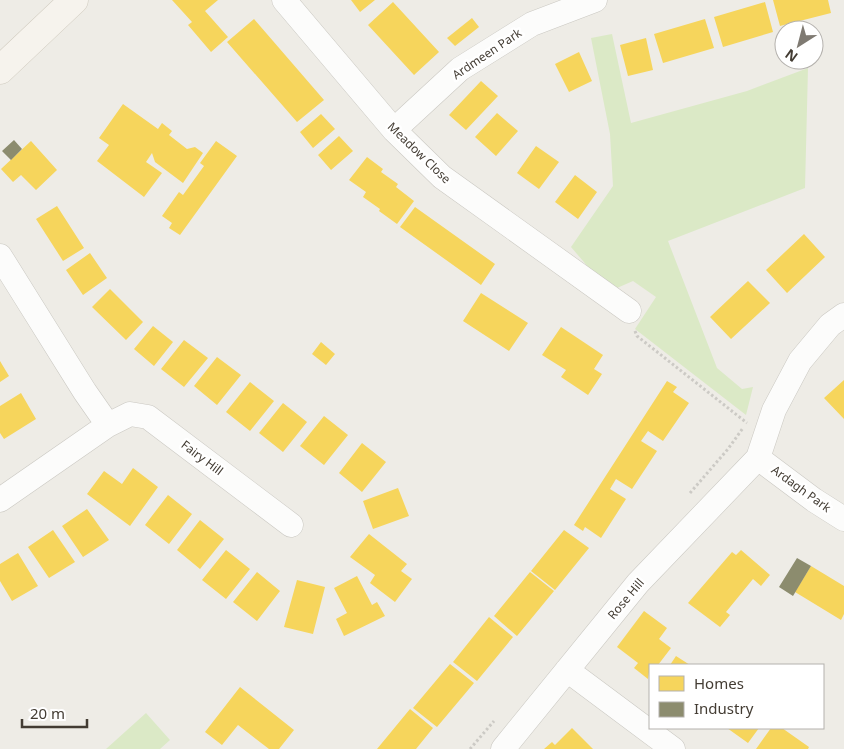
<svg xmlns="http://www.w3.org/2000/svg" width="844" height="749" viewBox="0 0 844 749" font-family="'Noto Sans',sans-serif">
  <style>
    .green { fill: #dbe9c6 }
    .homes { fill: #f6d55c }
    .industry { fill: #8c8c6e }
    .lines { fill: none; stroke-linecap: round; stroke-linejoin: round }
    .minor-casing { stroke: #cac8c2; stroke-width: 25 }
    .secondary-casing { stroke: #cfcabe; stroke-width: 29 }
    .path { stroke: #cccac5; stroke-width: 3; stroke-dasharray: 2.5 2.5; stroke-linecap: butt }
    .minor { stroke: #fcfcfb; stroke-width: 24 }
    .secondary { stroke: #f6f3ed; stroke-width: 28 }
    .labels { text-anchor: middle; stroke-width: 5; stroke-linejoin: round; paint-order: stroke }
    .street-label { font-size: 12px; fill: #433c33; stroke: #fff }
  </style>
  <rect width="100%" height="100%" fill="#eeece6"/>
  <path class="green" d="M612,34L631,123L747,91L808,68L805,188L668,241L717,368L742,389L753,387L746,415L635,329L656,297L633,281L617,288L589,268L571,247L613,186L610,134L591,38Z
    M146,713L170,740L160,749H106Z"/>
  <path class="homes" d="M172,0H218L205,11L228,37L211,52L188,25L192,22Z
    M351,0H375L360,12Z
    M773,0H828L831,13L780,26Z
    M393,2L439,52L414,75L368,25Z
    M765,2L773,32L723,47L714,17Z
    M472,18L479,27L455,46L447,38Z
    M254,19L324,100L297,122L227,42Z
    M705,19L714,48L663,63L654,34Z
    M646,38L653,70L628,76L620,45Z
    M579,52L592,81L569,92L555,64Z
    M481,81L498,96L466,130L449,115Z
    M123,104L158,129L162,123L172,131L169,135L187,149L195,147L203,153L183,183L155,162L152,153L146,162L162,173L144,197L97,161L109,145L99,138Z
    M497,113L518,131L496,156L475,137Z
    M321,114L335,129L313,148L300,132Z
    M339,136L353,151L331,170L318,155Z
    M31,141L57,170L36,190L21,175L13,182L1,169Z
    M216,141L237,156L180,235L169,228L172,223L162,216L179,192L183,195L204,166L200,163Z
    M536,146L559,162L539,189L517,173Z
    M367,157L383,169L381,172L398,184L396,187L414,201L397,224L379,211L380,209L363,197L366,192L349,180Z
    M575,175L597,192L578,219L555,202Z
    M57,206L84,248L63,261L36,219Z
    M415,207L495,264L481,285L400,227Z
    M804,234L825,257L787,293L766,270Z
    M90,253L107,278L83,295L66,270Z
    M748,281L770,303L731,339L710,317Z
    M110,289L143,322L126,340L92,307Z
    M481,293L528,323L509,351L463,321Z
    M153,326L173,342L154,366L134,349Z
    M561,327L603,355L594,369L602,374L588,395L561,377L566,370L542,355Z
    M184,340L208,358L184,387L161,369Z
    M321,342L335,354L326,365L312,354Z
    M217,357L241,375L217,405L194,386Z
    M0,361L9,376L0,382Z
    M844,380V419L824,398Z
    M667,381L677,387L673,392L689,403L663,441L648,431L641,441L657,451L632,489L616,479L610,489L626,499L601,538L585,527L583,531L574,525Z
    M250,382L274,401L250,431L226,412Z
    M21,393L36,419L4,439L0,433V406Z
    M283,403L307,422L283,452L259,433Z
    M324,416L348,435L324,465L300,446Z
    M362,443L386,462L362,492L339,473Z
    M133,468L158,487L130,526L87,494L104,471L122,484Z
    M398,488L409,516L373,529L363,501Z
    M168,495L192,514L169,544L145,525Z
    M87,509L109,540L83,557L62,526Z
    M200,520L224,539L200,569L177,550Z
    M53,530L75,562L49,578L28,547Z
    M564,530L589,548L555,590L531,571Z
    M369,534L407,564L401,571L412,579L395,602L370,583L375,575L350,557Z
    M226,550L250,569L226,599L202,580Z
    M741,550L770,575L761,586L753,579L726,612L730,615L720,627L688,603L732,552L736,555Z
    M18,553L38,586L12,601L0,581V564Z
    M811,566L844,586V614L841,620L795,592Z
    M257,572L280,591L257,621L233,602Z
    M530,572L554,591L517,636L494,616Z
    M357,576L372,605L377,602L385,616L344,636L336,619L347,613L334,588Z
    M297,580L325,587L313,634L284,627Z
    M644,611L667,628L659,639L671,648L658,665H650L648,679L634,668L638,663L617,647Z
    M489,617L513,637L477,681L453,662Z
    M676,656L690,665H670Z
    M450,664L474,683L437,727L413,708Z
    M240,687L294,730L279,749H269L238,725L222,745L205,732Z
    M410,709L433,728L416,749H377Z
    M572,728L593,749H544L552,742L555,745Z
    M727,728H759L748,743Z
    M771,728H782L809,747L808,749H756Z"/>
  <path class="industry" d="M14,140L22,149L11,160L2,151Z
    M797,558L811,566L793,596L779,587Z"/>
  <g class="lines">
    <g class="minor-casing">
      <path id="minor" d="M284,0L394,130L442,177L629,311
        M394,130L460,69L532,24L595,0
        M0,256L85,392L108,425
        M758,458L814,500L844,519
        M0,500L108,425L130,414L148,417L291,525
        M567,670L673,749
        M503,749L638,583L758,458L774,410L800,361L830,325L844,315"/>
    </g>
    <g class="secondary-casing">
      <path id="secondary" d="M0,70L74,0"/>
    </g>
    <path class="path" d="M635,331L637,336L747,423
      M690,493L728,449L743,428
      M470,749L494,721"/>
    <use href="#minor" class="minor"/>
    <use href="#secondary" class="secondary"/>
  </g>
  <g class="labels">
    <g class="street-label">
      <text transform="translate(487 54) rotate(-34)" y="4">Ardmeen Park</text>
      <text transform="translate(419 153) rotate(44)" y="4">Meadow Close</text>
      <text transform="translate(202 458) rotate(37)" y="4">Fairy Hill</text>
      <text transform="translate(801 489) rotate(36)" y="4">Ardagh Park</text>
      <text transform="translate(626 599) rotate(-50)" y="4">Rose Hill</text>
    </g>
  </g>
  <rect x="649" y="664" width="175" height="65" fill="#ffffff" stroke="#b4b1ad"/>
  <rect x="659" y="676" width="25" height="15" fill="#f6d55c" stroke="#b4b1ad"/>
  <text x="694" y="689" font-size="15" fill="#433c33">Homes</text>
  <rect x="659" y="702" width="25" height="15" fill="#8c8c6e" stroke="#b4b1ad"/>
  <text x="694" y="714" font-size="15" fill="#433c33">Industry</text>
  <g transform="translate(799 45) rotate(216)"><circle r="24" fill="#ffffff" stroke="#b4b1ad"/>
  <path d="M0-4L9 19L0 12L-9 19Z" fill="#7f7a72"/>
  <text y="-8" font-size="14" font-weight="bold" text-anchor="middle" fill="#433c33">N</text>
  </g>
  <path d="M22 719v8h65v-8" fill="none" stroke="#433c33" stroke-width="2.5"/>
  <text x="30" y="719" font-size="15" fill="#433c33" stroke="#ffffff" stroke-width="4" paint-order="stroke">20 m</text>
</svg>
